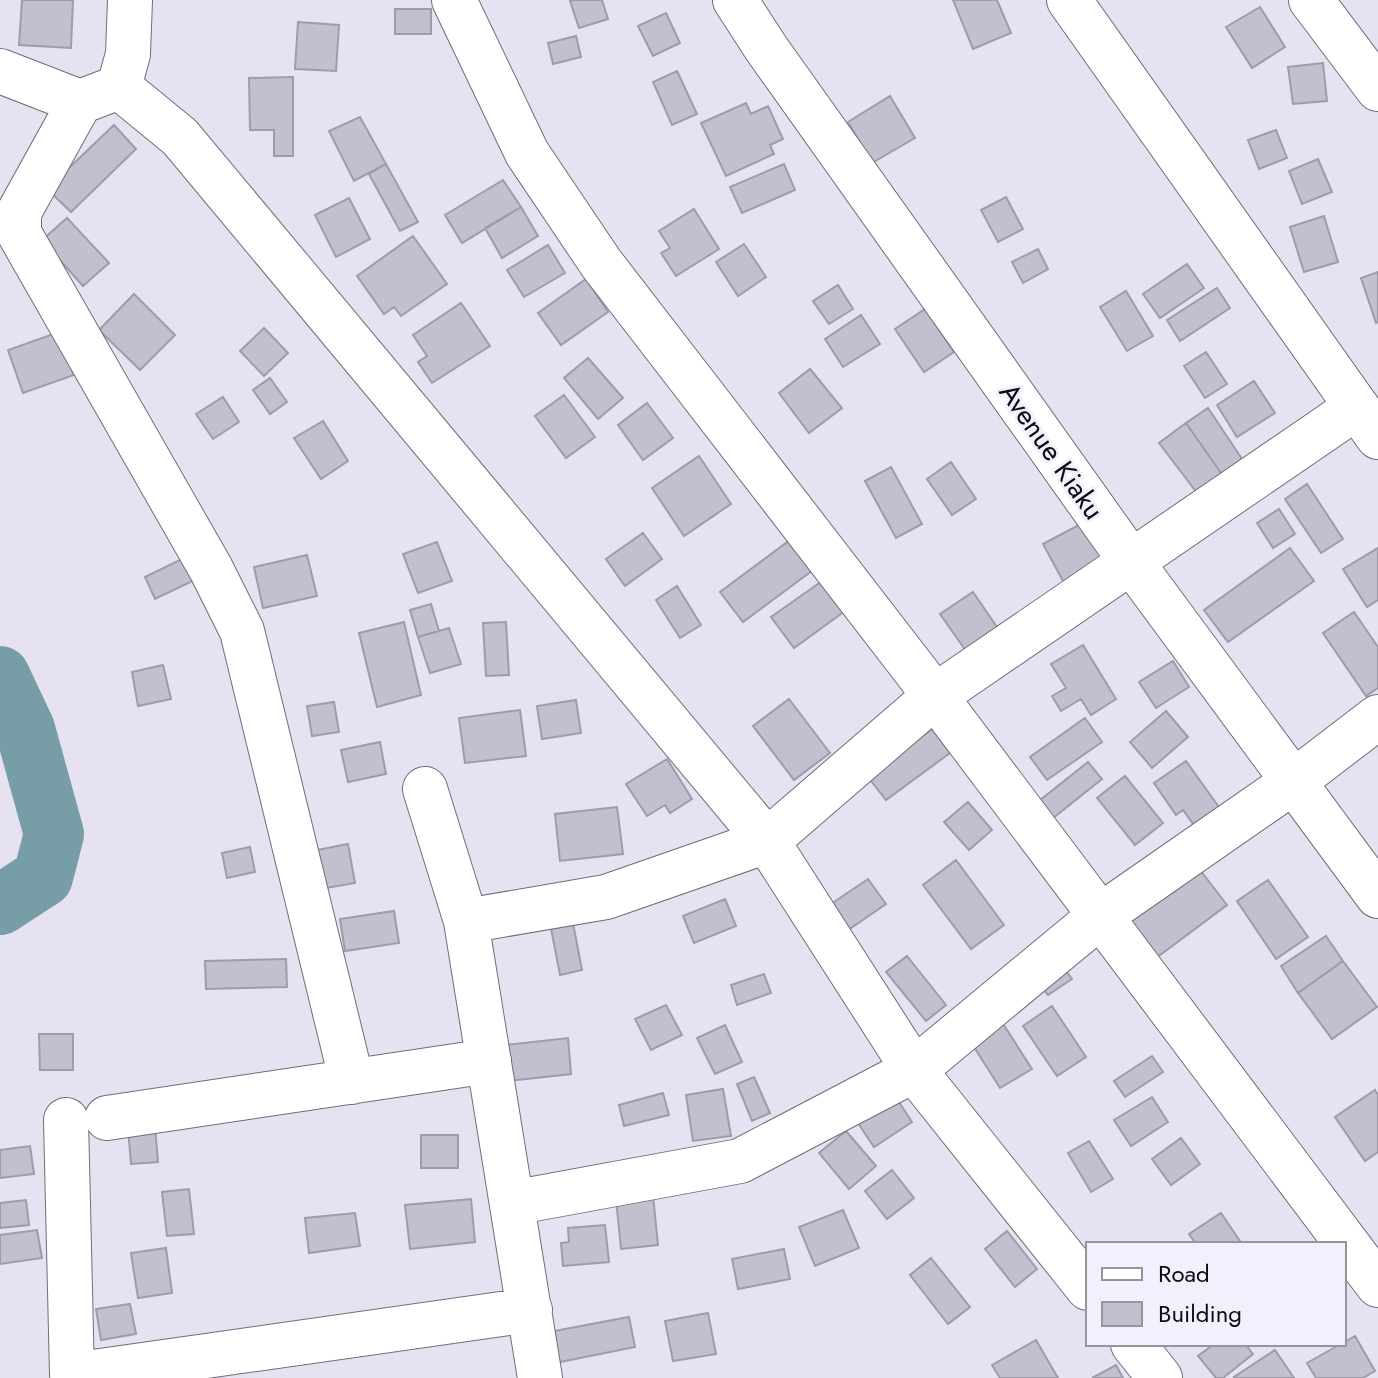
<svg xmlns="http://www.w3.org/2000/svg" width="1378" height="1378" viewBox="0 0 1378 1378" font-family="Jost,sans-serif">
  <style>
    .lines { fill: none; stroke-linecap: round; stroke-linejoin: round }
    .river { stroke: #779da7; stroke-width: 60 }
    .building { fill: #c3bfcf; stroke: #9e9baa; stroke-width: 2 }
    .minor-casing { stroke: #706d7b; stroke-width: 46 }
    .minor { stroke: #fff; stroke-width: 44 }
    .labels { text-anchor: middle; stroke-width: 6; stroke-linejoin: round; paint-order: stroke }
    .street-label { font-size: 28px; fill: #0c0b10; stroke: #f3f0fd }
  </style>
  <rect width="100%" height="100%" fill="#e6e2f2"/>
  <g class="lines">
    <path class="river" d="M0,676L25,729L54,834L43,877L0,905"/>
  </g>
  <path class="building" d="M22,0H73L71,48L19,45Z
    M574,0H602L608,19L579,28L570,1Z
    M953,0H997L1011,33L973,49Z
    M1260,7L1285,47L1252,68L1226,27Z
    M395,9H431V34H395Z
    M666,13L680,43L653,56L638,26Z
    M298,22L339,25L336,71L295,69Z
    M576,36L581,57L553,64L548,43Z
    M1323,63L1327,101L1293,104L1288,67Z
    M677,71L697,114L672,125L653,82Z
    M293,77V156H274V130H250L249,78Z
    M890,96L915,138L872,163L848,122Z
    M746,103L751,114L768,106L783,139L770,145L774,154L726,176L701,123Z
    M360,117L386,164L354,181L329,131Z
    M114,125L136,149L71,212L47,189Z
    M1276,130L1287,158L1259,169L1248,140Z
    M1318,159L1332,192L1302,204L1289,171Z
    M386,164L418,222L400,231L369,174Z
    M784,164L795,190L742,213L730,187Z
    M503,180L521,207L462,243L445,215Z
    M1006,197L1023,229L998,242L981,210Z
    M349,198L370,239L336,257L315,215Z
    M521,207L538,236L502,258L485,228Z
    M694,209L719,249L676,276L661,253L670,248L659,231Z
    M1324,216L1338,262L1304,272L1290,227Z
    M67,218L109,263L83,286L42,240Z
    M413,236L447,284L401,316L394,307L384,314L357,276Z
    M744,244L766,277L738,296L716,262Z
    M548,245L565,273L524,297L507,270Z
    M1038,249L1048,269L1023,283L1012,262Z
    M1187,264L1204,288L1160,318L1143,294Z
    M1378,272V322L1376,323L1361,278Z
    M586,279L608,312L561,345L538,313Z
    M838,285L853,309L829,324L813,301Z
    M1217,288L1230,308L1180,341L1167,320Z
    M1126,291L1153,336L1127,351L1100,307Z
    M134,294L175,335L140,370L99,330Z
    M461,303L490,346L432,383L418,362L427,356L413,335Z
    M925,309L954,352L924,372L895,329Z
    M861,315L880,344L843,367L825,339Z
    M264,328L288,353L264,376L240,351Z
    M59,332L74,375L23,393L8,350Z
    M1206,352L1227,384L1205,398L1184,366Z
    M588,358L623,398L598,419L564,378Z
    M810,369L842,408L809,433L779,393Z
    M270,378L287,402L270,414L253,390Z
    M1254,381L1275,413L1237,437L1217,405Z
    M564,395L595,437L566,458L535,416Z
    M223,397L239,422L213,439L196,414Z
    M647,403L673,438L643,460L618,425Z
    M1208,408L1244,462L1223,476L1186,423Z
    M323,421L348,461L321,479L294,438Z
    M1186,423L1223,476L1197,493L1159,443Z
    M699,456L731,504L684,536L652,488Z
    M951,462L976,499L952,515L927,479Z
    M891,467L922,524L896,538L865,481Z
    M1307,484L1343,539L1321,553L1285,499Z
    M1279,509L1295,534L1273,548L1257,523Z
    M1088,520L1109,560L1064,583L1043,544Z
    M643,533L662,559L625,586L606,559Z
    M790,540L813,570L743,622L720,592Z
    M437,542L452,581L418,593L403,554Z
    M1290,548L1314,581L1228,642L1204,610Z
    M1378,548V600L1367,607L1343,569Z
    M192,554L203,576L155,599L145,577Z
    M307,555L317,596L263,608L254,567Z
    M822,581L845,611L794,648L771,617Z
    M677,586L701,625L680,638L656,600Z
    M973,592L999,630L966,651L940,614Z
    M431,604L439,631L418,637L410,610Z
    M1354,612L1378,647V688L1366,696L1323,633Z
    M404,622L421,695L377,707L359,633Z
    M506,622L509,675L486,676L483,623Z
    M449,628L461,664L430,673L418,637Z
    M1083,645L1116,699L1091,715L1081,699L1061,711L1052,696L1066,688L1051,664Z
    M1173,661L1189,687L1156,708L1139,682Z
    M163,665L171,699L138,706L132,672Z
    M789,699L830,753L794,780L753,726Z
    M576,700L581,733L542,739L537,706Z
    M334,702L339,732L312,736L307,706Z
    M520,710L526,756L465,763L459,718Z
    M1166,711L1188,737L1152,768L1130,742Z
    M1085,718L1102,742L1047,780L1030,757Z
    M932,729L950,753L886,800L868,777Z
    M380,742L386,774L348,782L341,750Z
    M667,759L692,799L670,813L665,805L647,816L626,784Z
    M1186,761L1221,810L1196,828L1183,810L1176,815L1154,783Z
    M1088,762L1102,779L1053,818L1039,801Z
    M1125,776L1163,823L1135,845L1097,798Z
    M968,802L992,830L969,850L944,822Z
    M617,807L623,854L560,861L555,814Z
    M348,844L355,883L320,889L312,851Z
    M250,847L255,872L227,878L222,853Z
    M956,860L1004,925L971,949L923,885Z
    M1197,866L1227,905L1152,961L1122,922Z
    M868,879L886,904L848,930L831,904Z
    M1268,880L1308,937L1276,959L1237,901Z
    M725,899L736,926L694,943L683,916Z
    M394,911L399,943L345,951L340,919Z
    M571,913L582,970L560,975L549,918Z
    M1326,936L1343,961L1298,993L1281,966Z
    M907,956L946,1005L926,1021L886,972Z
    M286,959L287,987L206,989L205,961Z
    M1343,961L1377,1007L1332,1039L1298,993Z
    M1061,964L1072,979L1048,995L1036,981Z
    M764,974L771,993L737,1005L731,985Z
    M666,1005L682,1035L651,1050L635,1019Z
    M1052,1006L1086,1057L1057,1076L1023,1026Z
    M998,1016L1032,1069L1000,1088L967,1036Z
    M725,1025L742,1062L715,1074L697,1038Z
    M39,1034H73V1070H40Z
    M568,1038L571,1074L509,1081L505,1045Z
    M1152,1056L1163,1072L1125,1097L1114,1081Z
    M754,1077L770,1113L752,1121L737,1084Z
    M723,1089L731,1136L693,1141L686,1095Z
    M1375,1090L1378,1095V1152L1365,1161L1335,1117Z
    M663,1093L669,1115L624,1126L619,1105Z
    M1152,1097L1168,1122L1131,1146L1114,1120Z
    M897,1099L912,1122L874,1147L858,1123Z
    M155,1126L158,1162L131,1164L128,1128Z
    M846,1131L876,1166L849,1189L819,1153Z
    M421,1135H458V1168H421Z
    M1181,1138L1200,1164L1171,1185L1152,1159Z
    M1089,1141L1113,1179L1091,1192L1068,1153Z
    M30,1146L34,1174L0,1178V1150Z
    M892,1170L914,1198L887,1219L865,1191Z
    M189,1189L194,1234L167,1236L162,1192Z
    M653,1195L658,1245L621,1249L616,1199Z
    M471,1199L475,1242L410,1249L405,1205Z
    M26,1200L29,1225L0,1228V1203Z
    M843,1210L859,1248L815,1266L799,1227Z
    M355,1213L360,1246L309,1253L305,1218Z
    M1221,1213L1242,1244H1196L1189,1234Z
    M605,1225L609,1262L563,1266L561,1243L569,1242L568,1228Z
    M37,1230L42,1258L0,1264V1235Z
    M1007,1231L1037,1269L1015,1287L985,1249Z
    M166,1248L172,1293L138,1298L131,1253Z
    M784,1249L790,1279L738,1289L732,1259Z
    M931,1258L970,1307L948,1324L910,1275Z
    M130,1304L136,1334L101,1340L96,1309Z
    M708,1313L716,1354L673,1361L665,1321Z
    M629,1317L635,1347L555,1363L549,1332Z
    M1355,1336L1375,1371L1363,1378H1316L1307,1363Z
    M1036,1340L1058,1378H1000L992,1365Z
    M1214,1344H1245L1253,1354L1223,1378H1216L1198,1356Z
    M1275,1350L1294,1378H1235L1234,1377Z
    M1116,1365L1123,1378H1092Z"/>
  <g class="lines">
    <g class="minor-casing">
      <path id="minor" d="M454,0L527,153L601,263L935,696L1378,1285
        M735,0L766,48L1130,560L1378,896
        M1069,0L1378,437
        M1311,0L1378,89
        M0,71L80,102L106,92
        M119,87L180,137L767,841L914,1070L1088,1288
        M119,87L128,54L130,0
        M80,102L19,212V233L211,569L242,631L352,1082
        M425,789L466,921L540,1378
        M466,921L606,897L767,841L935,696L1357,407
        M107,1118L489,1061
        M66,1120L72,1375L530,1310
        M512,1203L740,1161L914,1070L1100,916L1293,782L1378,717
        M1133,1344L1160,1378"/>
    </g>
    <use href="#minor" class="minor"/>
  </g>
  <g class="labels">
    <g class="street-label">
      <text transform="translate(1052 451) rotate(55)" y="10">Avenue Kiaku</text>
    </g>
  </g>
  <rect x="1086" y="1242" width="260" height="104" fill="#f3f0fd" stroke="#97949e" stroke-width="2"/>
  <rect x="1102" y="1268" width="40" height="12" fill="#ffffff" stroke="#97949e" stroke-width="2"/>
  <text x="1158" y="1282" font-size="24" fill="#0c0b10">Road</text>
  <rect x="1102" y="1302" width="40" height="24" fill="#c3bfcf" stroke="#97949e" stroke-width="2"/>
  <text x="1158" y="1322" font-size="24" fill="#0c0b10">Building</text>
</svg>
